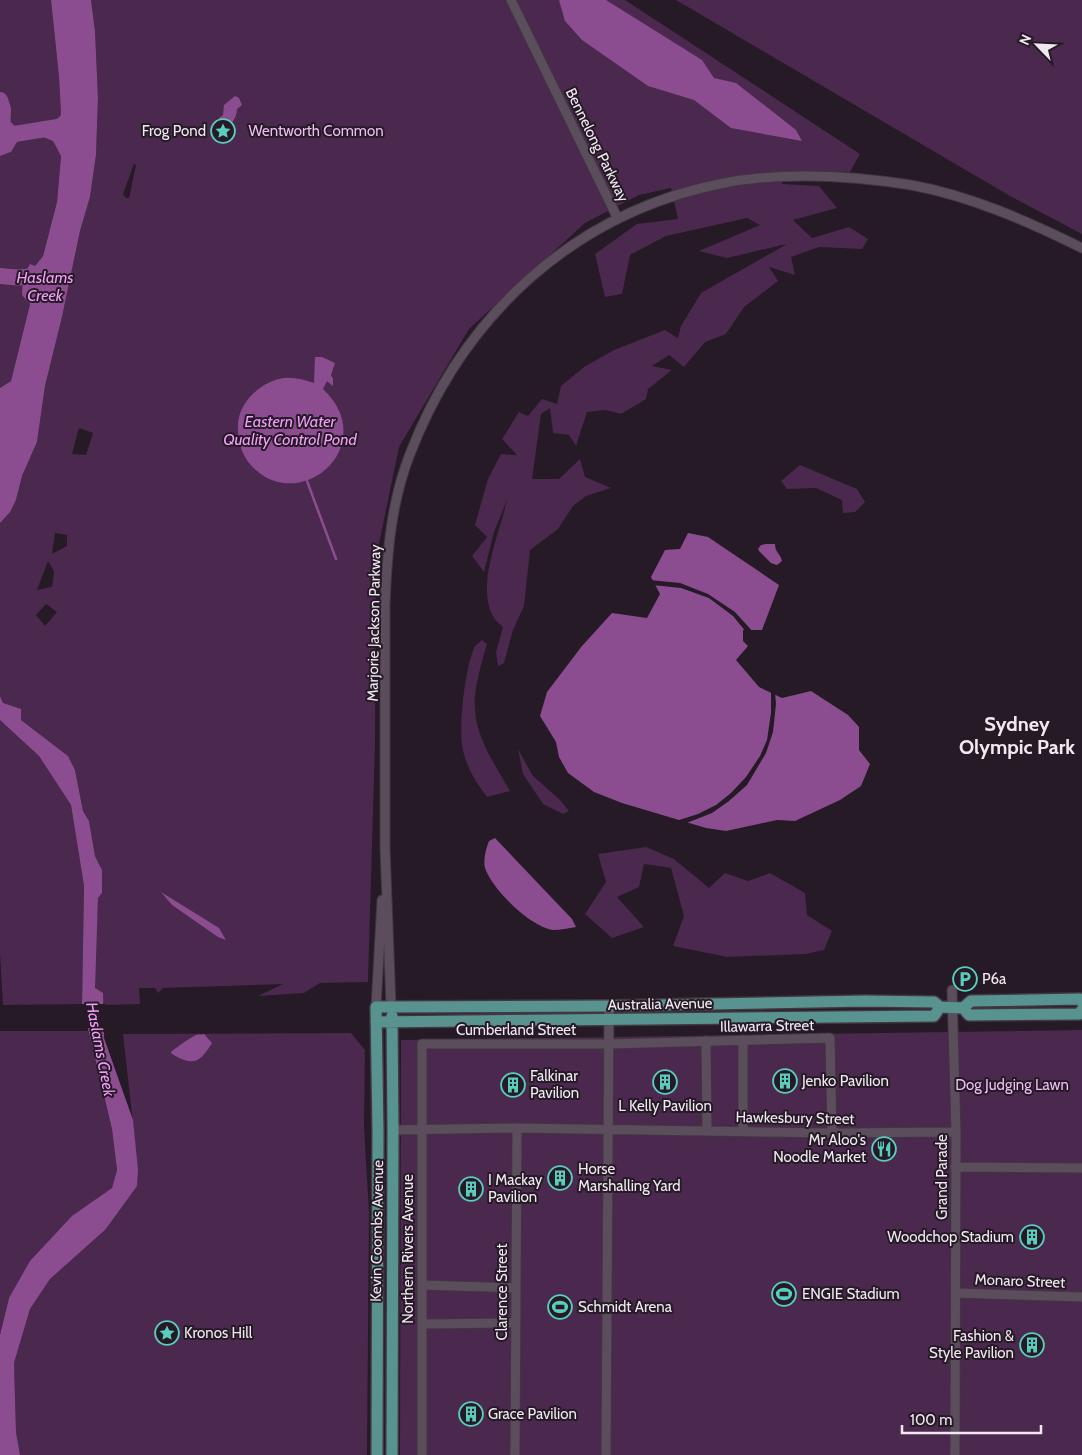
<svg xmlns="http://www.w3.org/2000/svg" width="1082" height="1455" viewBox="0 0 1082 1455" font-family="Cabin,sans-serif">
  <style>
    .green { fill: #4b284d; fill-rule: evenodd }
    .water { fill: #8b4d90 }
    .pier { fill: #251a26 }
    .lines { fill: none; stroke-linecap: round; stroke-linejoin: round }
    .stream { stroke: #8b4d90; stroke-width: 2.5 }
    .river { stroke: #8b4d90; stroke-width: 16 }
    .minor-casing { stroke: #403741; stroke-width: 11 }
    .major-casing { stroke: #403741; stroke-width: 14 }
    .minor { stroke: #5b4d5b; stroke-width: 9 }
    .major { stroke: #59938f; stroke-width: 11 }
    .labels { text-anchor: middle; stroke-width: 4; stroke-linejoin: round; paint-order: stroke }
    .poi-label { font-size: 15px; fill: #f1e9f2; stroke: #251a26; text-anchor: start }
    .park-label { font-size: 15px; fill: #f0bdf4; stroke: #251a26 }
    .street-label { font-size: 15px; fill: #f1e9f2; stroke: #251a26 }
    .water-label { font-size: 16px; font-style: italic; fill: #f49efb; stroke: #251a26 }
    .district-label { font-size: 20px; font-weight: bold; fill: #f1e9f2; stroke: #251a26 }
  </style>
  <rect width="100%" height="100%" fill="#251a26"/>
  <path class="green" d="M0,0H51L59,77L61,115L53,141L61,156L57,202L43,256L35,266L23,295L30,304L11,381L0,388V156L11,152L14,125L0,112Z
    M91,0H625L860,154L850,172L786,171L782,184L819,186L837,208L793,220L812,238L849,227L868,239L862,249L819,247L791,257L795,275L769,267L778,281L744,307L726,334L705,342L684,367L669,355L652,366L672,370L648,389L646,399L621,414L606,410L587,412L576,446L569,435L553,433L550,408L541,414L532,479H559L580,459L585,477L611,488L586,496L573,506L558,529L530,550L524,606L513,630L504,663L498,666L496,652L503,627C468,602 500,534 507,500L494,532L484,572L472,556L487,537L475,525L488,479L501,454L517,455L502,439L519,412L528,416L542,399L557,404L561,386L584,367L614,350L665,330L678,338L681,326L701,293L787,244L727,258L699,251L760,225L747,218L666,236L630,255L622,294L605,297L595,254L637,224L678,219L671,188L639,195L585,223L469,329L399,447L379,544L376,594L375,743L368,982L320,983L304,993L258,996L283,984L163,988L158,993L155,988H139L140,1004L103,1005L95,988L94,977L98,898L102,893V870L95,856L89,821L83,811L75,770L68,756L21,720L3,703L0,696V523L16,500L22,476L37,442L45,386L62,317L80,231L90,197L96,155L98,98L95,31ZM134,164L136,165L129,198H126L123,194ZM79,428L93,433L86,455L72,454ZM55,533L67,535V546L52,554ZM48,561L54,571L52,587L37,590ZM46,604L57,612L45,626L36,615Z
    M676,0H1082V234L1010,196Z
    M800,465L857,489L865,502L855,512L843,513L842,500L816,488L787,489L781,481Z
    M482,640L487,644C482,661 473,692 475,709C476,738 496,766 510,791L487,797C475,781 465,765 462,745C459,722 465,670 474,648C475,645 479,643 482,640Z
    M0,720L39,756L71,805L84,886L82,1004L3,1005L0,954Z
    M518,749L533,776L560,800L569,811L563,814L543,804L523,774Z
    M646,847L674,859L709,888L725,873L748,881L770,873L805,893L807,915L832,931L824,950L805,954L727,957L673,946L684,916L671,868L644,864L639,887L617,897L644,927L612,938L585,914L606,882L598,854Z
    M1082,1030V1455H400L401,1040Z
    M0,1031H88L112,1129L117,1170L112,1188L100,1197L9,1298L0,1335Z
    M351,1033L365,1050L364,1126L369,1213L367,1455H20L16,1432L14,1363L30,1309L50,1279L105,1230L138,1169L123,1034Z"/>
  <path class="water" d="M51,0H91L95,31L98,98L96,155L90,197L80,231L62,317L45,386L37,442L22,476L16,500L10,512L0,523V388L11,381L30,304L22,295L23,277L30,264L35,266L43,256L57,202L61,156L53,141L41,136L61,115L59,77Z
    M559,0H606L702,60L714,78L736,83L796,130L802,141L731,128L694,100L648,86L582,40L565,21Z
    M235,96L239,98L242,105L237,109C237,120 228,129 218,132L219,118L223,115L224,105Z
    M0,112L14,125L20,137L11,152L0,156Z
    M315,357H322L335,363L331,375L333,379V386L327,381L323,389C330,396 336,403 340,413C359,463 296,505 257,471C242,459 237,442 238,423C240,401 262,381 284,378C295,377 304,380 314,383Z
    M688,533L708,537L779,585L762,630H743V641L748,646L736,660L759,687L782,698L811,691L848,715L859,727V750L870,764L861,786L840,800L795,821L777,820L726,831L706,828L622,803L594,792L568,773L559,757L556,742L540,716L547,692L582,646L612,613L647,618L660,594L651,577L665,550L680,549Z
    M766,544H775C775,553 781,554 782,561L777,565L771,563L759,551L758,549L761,545Z
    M0,696L3,703L21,709V720L68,756L75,770L83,811L89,821L95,856L102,870V893L98,898L95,988L103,993L104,1038L133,1120L138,1169L137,1186L105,1230L50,1279L30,1309L14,1363L16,1432L20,1455H0V1335L9,1298L30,1261L72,1216L112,1188L117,1170L112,1129L82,1004L84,886L71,805L39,756L0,720Z
    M495,838L572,919L576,927C569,928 560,930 553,930C530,927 492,889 485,868C483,859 486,849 489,841Z
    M161,892L219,928L226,940L218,937L172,905Z
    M204,1034L212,1043C199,1064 193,1066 172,1054L171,1052C174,1049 193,1036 196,1035C199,1034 202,1035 204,1034Z"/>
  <path class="pier" d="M649,580L680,583L708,594L735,612L754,633H747L733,616L709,598L681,588L652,585Z
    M771,690L775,692L776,704L773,732L766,753L747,785L729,801L712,813L684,824L676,821L698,814L716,805L731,793L746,777L760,756L767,740L771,713Z
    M80,1004H106V1028H85Z"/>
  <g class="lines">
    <path class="stream" d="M307,481L336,559"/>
    <path class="river" d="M0,100L3,109L2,136
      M2,136L58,127L68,123
      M0,276C16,278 29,279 44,271"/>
    <g class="minor-casing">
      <path id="minor" d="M511,0L618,219
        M952,990L956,1132L955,1455
        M391,1006L385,847V605C387,554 391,502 410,454C463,316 573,214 719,184C782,171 848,175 911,185C971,196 1027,221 1082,248
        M376,1007L382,900
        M743,1040V1131
        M706,1041L707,1131
        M393,1130L517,1128L832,1133L956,1132
        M955,1167L1082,1168
        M422,1285L515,1288
        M956,1293L1082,1297
        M422,1324L515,1323
        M422,1455V1044H609L830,1038L832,1133
        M515,1455L517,1128
        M606,1455L609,1006"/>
    </g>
    <g class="major-casing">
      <path id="major" d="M963,1008L969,1015L1079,1014L1082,1010
        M392,1016L393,1130L392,1455
        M376,1022L934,1016L940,1007
        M377,1455L378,1132L376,1007L609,1006L865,1001L934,1002L940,1007L963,1008L971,1001L1080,999L1082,1002"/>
    </g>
    <use href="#minor" class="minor"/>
    <use href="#major" class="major"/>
  </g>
  <defs>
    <g id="sight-ring" transform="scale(1.25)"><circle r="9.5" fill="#251a26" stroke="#59cebe" stroke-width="1.5"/><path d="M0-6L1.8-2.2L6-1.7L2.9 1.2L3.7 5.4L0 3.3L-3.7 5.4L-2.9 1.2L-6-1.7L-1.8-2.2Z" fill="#59cebe"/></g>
    <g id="parking-ring" transform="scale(1.25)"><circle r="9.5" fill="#251a26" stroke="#59cebe" stroke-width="1.5"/><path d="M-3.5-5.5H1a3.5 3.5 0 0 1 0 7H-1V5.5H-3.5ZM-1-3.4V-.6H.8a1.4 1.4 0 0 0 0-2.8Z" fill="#59cebe"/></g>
    <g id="building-ring" transform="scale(1.25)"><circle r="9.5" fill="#251a26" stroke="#59cebe" stroke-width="1.5"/><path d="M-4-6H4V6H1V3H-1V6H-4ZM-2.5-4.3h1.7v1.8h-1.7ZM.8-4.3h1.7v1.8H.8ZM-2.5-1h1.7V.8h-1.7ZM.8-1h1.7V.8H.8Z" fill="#59cebe"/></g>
    <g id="restaurant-ring" transform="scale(1.25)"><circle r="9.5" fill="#251a26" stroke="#59cebe" stroke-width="1.5"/><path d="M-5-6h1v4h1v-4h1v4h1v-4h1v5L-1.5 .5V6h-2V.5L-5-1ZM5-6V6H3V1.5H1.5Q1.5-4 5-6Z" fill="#59cebe"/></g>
    <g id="stadium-ring" transform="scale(1.25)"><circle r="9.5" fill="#251a26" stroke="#59cebe" stroke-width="1.5"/><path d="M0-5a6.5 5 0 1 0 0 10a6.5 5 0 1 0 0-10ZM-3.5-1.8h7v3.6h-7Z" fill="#59cebe"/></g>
  </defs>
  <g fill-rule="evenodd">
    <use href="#sight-ring" x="223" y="131"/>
    <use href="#parking-ring" x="965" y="979"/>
    <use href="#building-ring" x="785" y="1081"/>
    <use href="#building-ring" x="665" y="1082"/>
    <use href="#building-ring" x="513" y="1085"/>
    <use href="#restaurant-ring" x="884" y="1149"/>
    <use href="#building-ring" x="560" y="1178"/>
    <use href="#building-ring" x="471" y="1189"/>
    <use href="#building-ring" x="1032" y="1237"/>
    <use href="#stadium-ring" x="784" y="1294"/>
    <use href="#stadium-ring" x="560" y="1307"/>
    <use href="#sight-ring" x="167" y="1333"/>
    <use href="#building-ring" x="1032" y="1345"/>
    <use href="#building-ring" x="471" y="1414"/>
  </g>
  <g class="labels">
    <g class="poi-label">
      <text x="206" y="136" text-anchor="end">Frog Pond</text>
      <text x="982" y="984">P6a</text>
      <text x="530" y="1081">Falkinar<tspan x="530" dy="17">Pavilion</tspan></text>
      <text x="802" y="1086">Jenko Pavilion</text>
      <text x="665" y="1111" text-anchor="middle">L Kelly Pavilion</text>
      <text x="866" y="1145" text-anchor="end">Mr Aloo's<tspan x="866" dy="17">Noodle Market</tspan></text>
      <text x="578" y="1174">Horse<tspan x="578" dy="17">Marshalling Yard</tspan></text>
      <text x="488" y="1185">I Mackay<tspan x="488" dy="17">Pavilion</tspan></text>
      <text x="1014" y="1242" text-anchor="end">Woodchop Stadium</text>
      <text x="802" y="1299">ENGIE Stadium</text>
      <text x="578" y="1312">Schmidt Arena</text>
      <text x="184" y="1338">Kronos Hill</text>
      <text x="1014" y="1341" text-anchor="end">Fashion &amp;<tspan x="1014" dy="17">Style Pavilion</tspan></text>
      <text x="488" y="1419">Grace Pavilion</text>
    </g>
    <g class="park-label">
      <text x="316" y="136">Wentworth Common</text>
      <text x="1012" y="1090">Dog Judging Lawn</text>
    </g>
    <g class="street-label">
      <text transform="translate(597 145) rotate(64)" y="5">Bennelong Parkway</text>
      <text transform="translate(374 623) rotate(-89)" y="5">Marjorie Jackson Parkway</text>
      <text transform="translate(660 1004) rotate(-1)" y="5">Australia Avenue</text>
      <text transform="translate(767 1026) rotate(-1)" y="5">Illawarra Street</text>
      <text x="516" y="1035">Cumberland Street</text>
      <text transform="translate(795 1118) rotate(1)" y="5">Hawkesbury Street</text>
      <text transform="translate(942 1177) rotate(-90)" y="5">Grand Parade</text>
      <text transform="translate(377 1231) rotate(-89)" y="5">Kevin Coombs Avenue</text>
      <text transform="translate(408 1249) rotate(-90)" y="5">Northern Rivers Avenue</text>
      <text transform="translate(1020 1281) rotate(2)" y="5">Monaro Street</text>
      <text transform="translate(502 1292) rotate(-90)" y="5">Clarence Street</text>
    </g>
    <g class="water-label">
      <text x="45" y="283">Haslams<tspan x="45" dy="18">Creek</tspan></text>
      <text x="290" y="427">Eastern Water<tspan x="290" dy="18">Quality Control Pond</tspan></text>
      <text transform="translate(101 1049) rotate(79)" y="6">Haslams Creek</text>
    </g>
    <g class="district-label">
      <text x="1017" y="731">Sydney<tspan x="1017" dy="23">Olympic Park</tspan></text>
    </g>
  </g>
  <g transform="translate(1037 45) rotate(294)" stroke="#251a26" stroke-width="4" paint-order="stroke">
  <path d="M0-4L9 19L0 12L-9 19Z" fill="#f1e9f2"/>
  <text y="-8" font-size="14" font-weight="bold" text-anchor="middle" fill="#f1e9f2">N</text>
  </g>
  <path d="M902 1425v8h139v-8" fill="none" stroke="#f1e9f2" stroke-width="2.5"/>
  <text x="910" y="1425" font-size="15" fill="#f1e9f2" stroke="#251a26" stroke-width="4" paint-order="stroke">100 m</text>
</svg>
